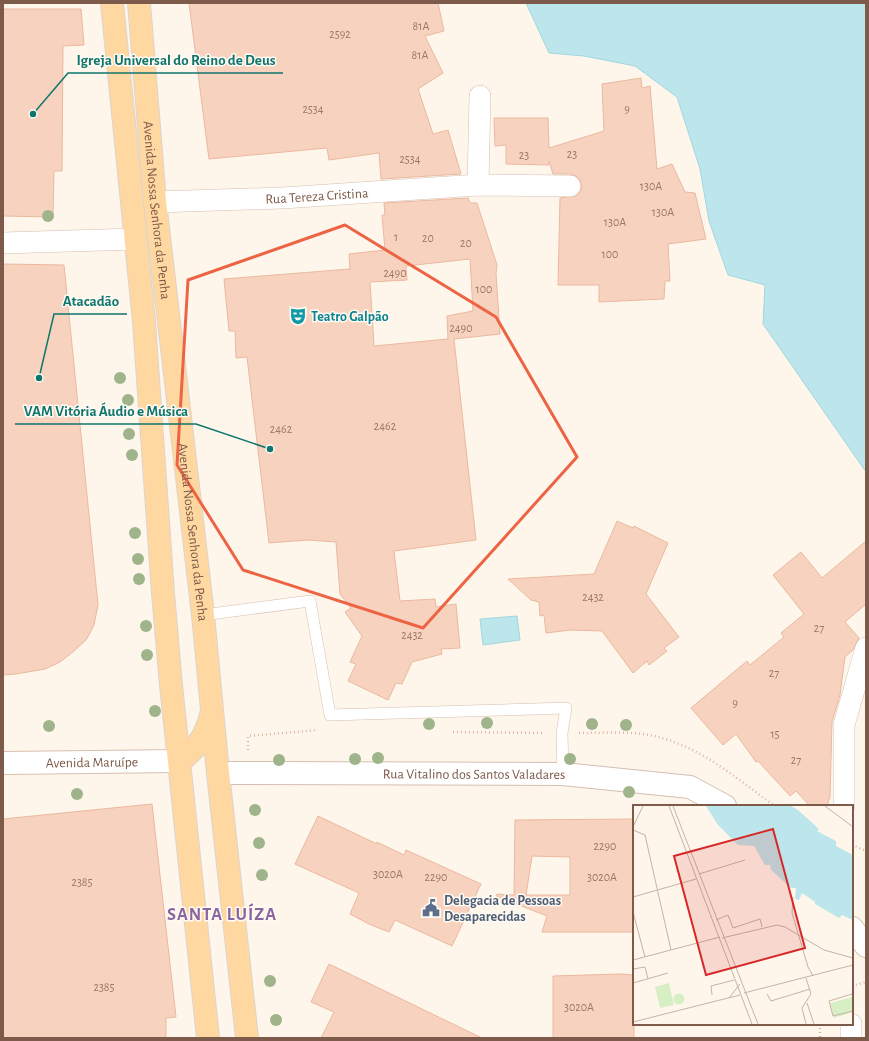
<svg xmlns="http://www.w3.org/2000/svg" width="869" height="1041" viewBox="0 0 869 1041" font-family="'Alegreya Sans',sans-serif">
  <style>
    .water { fill: #bce6eb; stroke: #a1d7de }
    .building { fill: #f7d3bf; stroke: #ebb89e; fill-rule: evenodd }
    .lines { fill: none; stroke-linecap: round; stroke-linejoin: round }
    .service-casing { stroke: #d5bfb0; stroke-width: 12 }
    .minor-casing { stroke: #d5bfb0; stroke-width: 22 }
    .tertiary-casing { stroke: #d5bfb0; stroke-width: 24 }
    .secondary-casing { stroke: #d9bfad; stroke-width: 24 }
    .primary-casing { stroke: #ddd4d0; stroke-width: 24 }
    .path { stroke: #ddb6a1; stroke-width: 2.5; stroke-dasharray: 1 3; stroke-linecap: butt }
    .service { stroke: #fff; stroke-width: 11 }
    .minor { stroke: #fff; stroke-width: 21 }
    .tertiary { stroke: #fff; stroke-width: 22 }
    .secondary { stroke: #fff; stroke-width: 22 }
    .primary { stroke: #ffd8a1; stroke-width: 22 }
    .tree { fill: #9fb48b }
    .marked { fill: none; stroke: #ed6445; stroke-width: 3; stroke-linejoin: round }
    .labels { text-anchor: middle; stroke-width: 3; stroke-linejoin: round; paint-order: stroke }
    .number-label { font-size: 12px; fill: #9c7866 }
    .street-label { font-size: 14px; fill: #7d5a49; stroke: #fffaf3 }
    .culture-label { font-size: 14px; font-weight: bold; fill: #0d838f; stroke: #fffaf3; text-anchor: start }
    .service-label { font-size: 14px; font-weight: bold; fill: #4e5e75; stroke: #fffaf3; text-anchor: start }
    .district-label { font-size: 18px; font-weight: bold; letter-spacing: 1px; fill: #8a66a0; stroke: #fffaf3 }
    .inset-road { fill: none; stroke: #c6b3a5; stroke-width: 1 }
    .view { fill: #d62828; fill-opacity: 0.15; stroke: #d62828; stroke-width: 2 }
    .inset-edge { fill: none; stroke: #7d5a49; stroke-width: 2 }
    .leader { fill: none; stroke: #0f766e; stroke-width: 1.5 }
    .callout-dot { fill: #0f766e; stroke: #fffaf3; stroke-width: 1.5 }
    .callout-label { font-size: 15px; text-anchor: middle; font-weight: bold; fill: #0f766e; stroke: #fffaf3; stroke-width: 3; stroke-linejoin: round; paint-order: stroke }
  </style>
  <rect width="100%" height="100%" fill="#fef6eb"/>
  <path class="water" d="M526,3H866V472L763,324L765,285L728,275L709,221L700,169L677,97L635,66L584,56L549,53Z
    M517,616L520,640L483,645L480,619Z"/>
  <path class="building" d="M189,3H438L444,31L425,36L443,73L418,89L433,134L448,130L461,174L381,179L379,153L329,160L327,148L209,159Z
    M3,9H81L84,45L63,46L62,171H54L53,217L3,216Z
    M641,78L642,88L650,86L657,169L672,164L685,192L695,193L706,239L668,244L670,281H665L664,299L599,302V285H558L560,198L576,196L580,192L582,187L580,180L576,176L571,174H553L549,161V165L506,164V145L495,146L494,118H548L549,148L604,131L602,84Z
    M468,198L470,203H477L497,265L496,273L500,334L454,339L476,540L394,551L400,601L435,599L436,607L456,604L460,648L441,649L442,654L412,662L402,684L396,683L388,700L348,681L356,664L350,662L362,636L345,612L351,608L340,594L336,542L308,540L269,543L247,357L236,358L235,331H229L224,279L350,269L349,254L385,250L382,215H385L384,203ZM470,259L473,311L447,316L448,339L374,346L370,282L407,280L406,266Z
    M3,264L64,265L98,605L94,625L90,633L86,640L74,651L60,662L45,669L16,674L3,675Z
    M617,521L633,528L634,526L668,543L646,594L679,637L664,648L667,651L649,665L647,661L633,673L602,631L571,630L546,633L544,615L540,616L539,602L531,600L508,579L594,574Z
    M866,541V604L845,622L859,638L853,650L845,657L840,695L832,722L830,797L827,806H810L796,791L790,796L758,761L756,762L736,734L723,745L691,708L747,661L750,665L784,637L781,633L804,614L773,575L801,552L822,578Z
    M152,804L176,1017L166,1018V1038H3V819Z
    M318,816L377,844V842L404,855L406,850L481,884L452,946L395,920L389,932L371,925L350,914L359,893L295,864Z
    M634,819V932H542L547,916L496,896L497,894L514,895L515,820ZM532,856L570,857V895H526Z
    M329,964L482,1038H321L334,1012L311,1002Z
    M620,974L634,975V1038H553V976Z"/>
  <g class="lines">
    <g class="service-casing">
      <path id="service" d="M203,615L310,601L330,715L566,708L562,733L563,774"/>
    </g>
    <g class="minor-casing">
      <g id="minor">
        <path d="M478,185L480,96"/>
        <path id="s1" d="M155,202L282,198L478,185L570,186"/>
        <path d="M3,243L135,239"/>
        <path d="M844,806V725L866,648"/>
        <path d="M851,1024V1038"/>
      </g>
    </g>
    <g class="tertiary-casing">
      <g id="tertiary">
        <path id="s2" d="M218,773L563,774L690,787L725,806"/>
        <path d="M852,928L866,946"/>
      </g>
    </g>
    <g class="secondary-casing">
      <g id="secondary">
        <path id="s3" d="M3,763L180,761"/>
      </g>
    </g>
    <g class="primary-casing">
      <g id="primary">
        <path d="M112,3L144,322L163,593L171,685L208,1038"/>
        <path id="s4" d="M139,3L155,202L203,615L218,773L247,1038"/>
        <path d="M180,761C197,749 206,735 211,715"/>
      </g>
    </g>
    <path class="path" d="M453,732L544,733
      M579,733C607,733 638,730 665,739C706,751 741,782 775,806
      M248,750V736L318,730
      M852,845L866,851
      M852,986L866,982
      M820,1024V1038"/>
    <use href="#service" class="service"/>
    <use href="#minor" class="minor"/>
    <use href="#tertiary" class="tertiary"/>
    <use href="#secondary" class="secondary"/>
    <use href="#primary" class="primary"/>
  </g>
  <g class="tree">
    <circle cx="48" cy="216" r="6"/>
    <circle cx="120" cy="378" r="6"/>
    <circle cx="128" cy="400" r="6"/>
    <circle cx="129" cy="434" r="6"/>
    <circle cx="132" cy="455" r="6"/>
    <circle cx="135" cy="533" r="6"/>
    <circle cx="138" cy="559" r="6"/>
    <circle cx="139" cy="579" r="6"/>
    <circle cx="146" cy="626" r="6"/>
    <circle cx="147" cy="655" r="6"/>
    <circle cx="155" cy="711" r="6"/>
    <circle cx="487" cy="723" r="6"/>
    <circle cx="429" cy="724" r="6"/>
    <circle cx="592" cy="724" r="6"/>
    <circle cx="626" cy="725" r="6"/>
    <circle cx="49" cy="726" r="6"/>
    <circle cx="378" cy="758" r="6"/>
    <circle cx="355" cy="759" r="6"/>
    <circle cx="570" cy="759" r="6"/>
    <circle cx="279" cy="760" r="6"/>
    <circle cx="629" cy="792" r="6"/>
    <circle cx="77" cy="794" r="6"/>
    <circle cx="255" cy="810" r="6"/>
    <circle cx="259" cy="843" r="6"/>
    <circle cx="262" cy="875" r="6"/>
    <circle cx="270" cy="981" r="6"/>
    <circle cx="276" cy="1020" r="6"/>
  </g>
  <path class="marked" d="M345,225L496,317L577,457L423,628L243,570L177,465L188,280Z"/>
  <defs>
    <g id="theatre-bare" transform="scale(1.38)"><path d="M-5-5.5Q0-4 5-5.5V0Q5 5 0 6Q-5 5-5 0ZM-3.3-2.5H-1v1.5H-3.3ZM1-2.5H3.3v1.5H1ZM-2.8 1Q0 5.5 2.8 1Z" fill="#0f9aa8" stroke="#fffaf3" stroke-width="2.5" paint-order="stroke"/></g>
    <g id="civic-bare" transform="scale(1.38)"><path d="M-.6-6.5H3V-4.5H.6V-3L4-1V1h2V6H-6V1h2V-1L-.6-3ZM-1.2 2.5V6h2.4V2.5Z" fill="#5c6f8a" stroke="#fffaf3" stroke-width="2.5" paint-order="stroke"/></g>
  </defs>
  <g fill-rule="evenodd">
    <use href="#theatre-bare" x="298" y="316"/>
    <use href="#civic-bare" x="431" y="908"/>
  </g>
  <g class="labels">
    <g class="number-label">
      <text x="421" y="30">81A</text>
      <text x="340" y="38">2592</text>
      <text x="420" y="59">81A</text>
      <text x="313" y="113">2534</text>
      <text x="627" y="113">9</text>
      <text x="572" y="158">23</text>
      <text x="524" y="159">23</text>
      <text x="410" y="163">2534</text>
      <text x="651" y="190">130A</text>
      <text x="663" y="216">130A</text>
      <text x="615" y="226">130A</text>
      <text x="396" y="241">1</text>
      <text x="428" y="242">20</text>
      <text x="466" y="247">20</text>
      <text x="610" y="258">100</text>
      <text x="395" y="277">2490</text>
      <text x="484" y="293">100</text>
      <text x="461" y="332">2490</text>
      <text x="385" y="430">2462</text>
      <text x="281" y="433">2462</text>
      <text x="593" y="601">2432</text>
      <text x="819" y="632">27</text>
      <text x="412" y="639">2432</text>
      <text x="774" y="677">27</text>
      <text x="735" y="707">9</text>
      <text x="775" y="738">15</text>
      <text x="796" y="764">27</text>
      <text x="605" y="850">2290</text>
      <text x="388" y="878">3020A</text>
      <text x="436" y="881">2290</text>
      <text x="602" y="881">3020A</text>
      <text x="82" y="886">2385</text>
      <text x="104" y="991">2385</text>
      <text x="579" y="1011">3020A</text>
    </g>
    <g class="street-label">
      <text dy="5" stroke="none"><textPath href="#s1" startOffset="162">Rua Tereza Cristina</textPath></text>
      <text dy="5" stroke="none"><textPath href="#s4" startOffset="208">Avenida Nossa Senhora da Penha</textPath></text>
      <text dy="5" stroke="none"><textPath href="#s4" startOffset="532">Avenida Nossa Senhora da Penha</textPath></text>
      <text dy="5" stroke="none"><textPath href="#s3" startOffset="89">Avenida Maruípe</textPath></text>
      <text dy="5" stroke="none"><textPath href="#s2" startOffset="256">Rua Vitalino dos Santos Valadares</textPath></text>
    </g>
    <g class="culture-label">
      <text x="311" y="321">Teatro Galpão</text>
    </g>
    <g class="service-label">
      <text x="444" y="905">Delegacia de Pessoas<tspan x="444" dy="16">Desaparecidas</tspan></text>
    </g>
    <g class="district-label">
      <text x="222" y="920">SANTA LUÍZA</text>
    </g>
  </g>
  <g transform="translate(633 805)">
    <rect width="220" height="220" fill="#fef6eb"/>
    <path d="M36,178L41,200L27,203L22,182ZM40.5 194a5.5 5.5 0 1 1 11 0a5.5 5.5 0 1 1-11 0ZM220,192V207L201,213L197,198Z" fill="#d8efc6"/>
    <path d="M73,1H158L165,5L186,24L184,26L203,36V41L220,50V115L209,110L206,113L182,99V97L169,88L166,95L162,94L163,83H158L138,65L137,60H132L121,41L105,40L85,20Z" fill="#bce6eb"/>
    <path class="inset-road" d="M36,1L119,219M40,1L125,219M192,1L220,22M0,22L10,1M0,25L12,30L38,145M66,69L112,55M0,92L63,74M160,92L159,108L175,162L180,171M0,107L12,152M83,115L95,110L100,123L127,114L129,122M89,133L144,120L152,122L191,145L220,153M0,155L87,132M0,164L12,162L15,174M0,178L35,168M111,188L220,160M134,189L138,196L177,184M79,190L78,181L101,175M220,192L219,189L196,196L200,211L220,206M96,193L107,179M174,198L181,219M0,217L107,190M173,219L169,203L178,189L173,173"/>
    <path class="view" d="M140,24L172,143L73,170L41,51Z"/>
    <rect width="220" height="220" class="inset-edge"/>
  </g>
  <path class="leader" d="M33 114L68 73H283M39 378L54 314H127M270 449L196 424H15"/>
  <g class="callout-dot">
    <circle cx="33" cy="114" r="4"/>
    <circle cx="39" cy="378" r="4"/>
    <circle cx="270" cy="449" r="4"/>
  </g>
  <g class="callout-label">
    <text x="176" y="65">Igreja Universal do Reino de Deus</text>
    <text x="91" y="306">Atacadão</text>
    <text x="106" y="416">VAM Vitória Áudio e Música</text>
  </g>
  <rect width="869" height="1041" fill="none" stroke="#7d5a49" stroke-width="8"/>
</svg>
